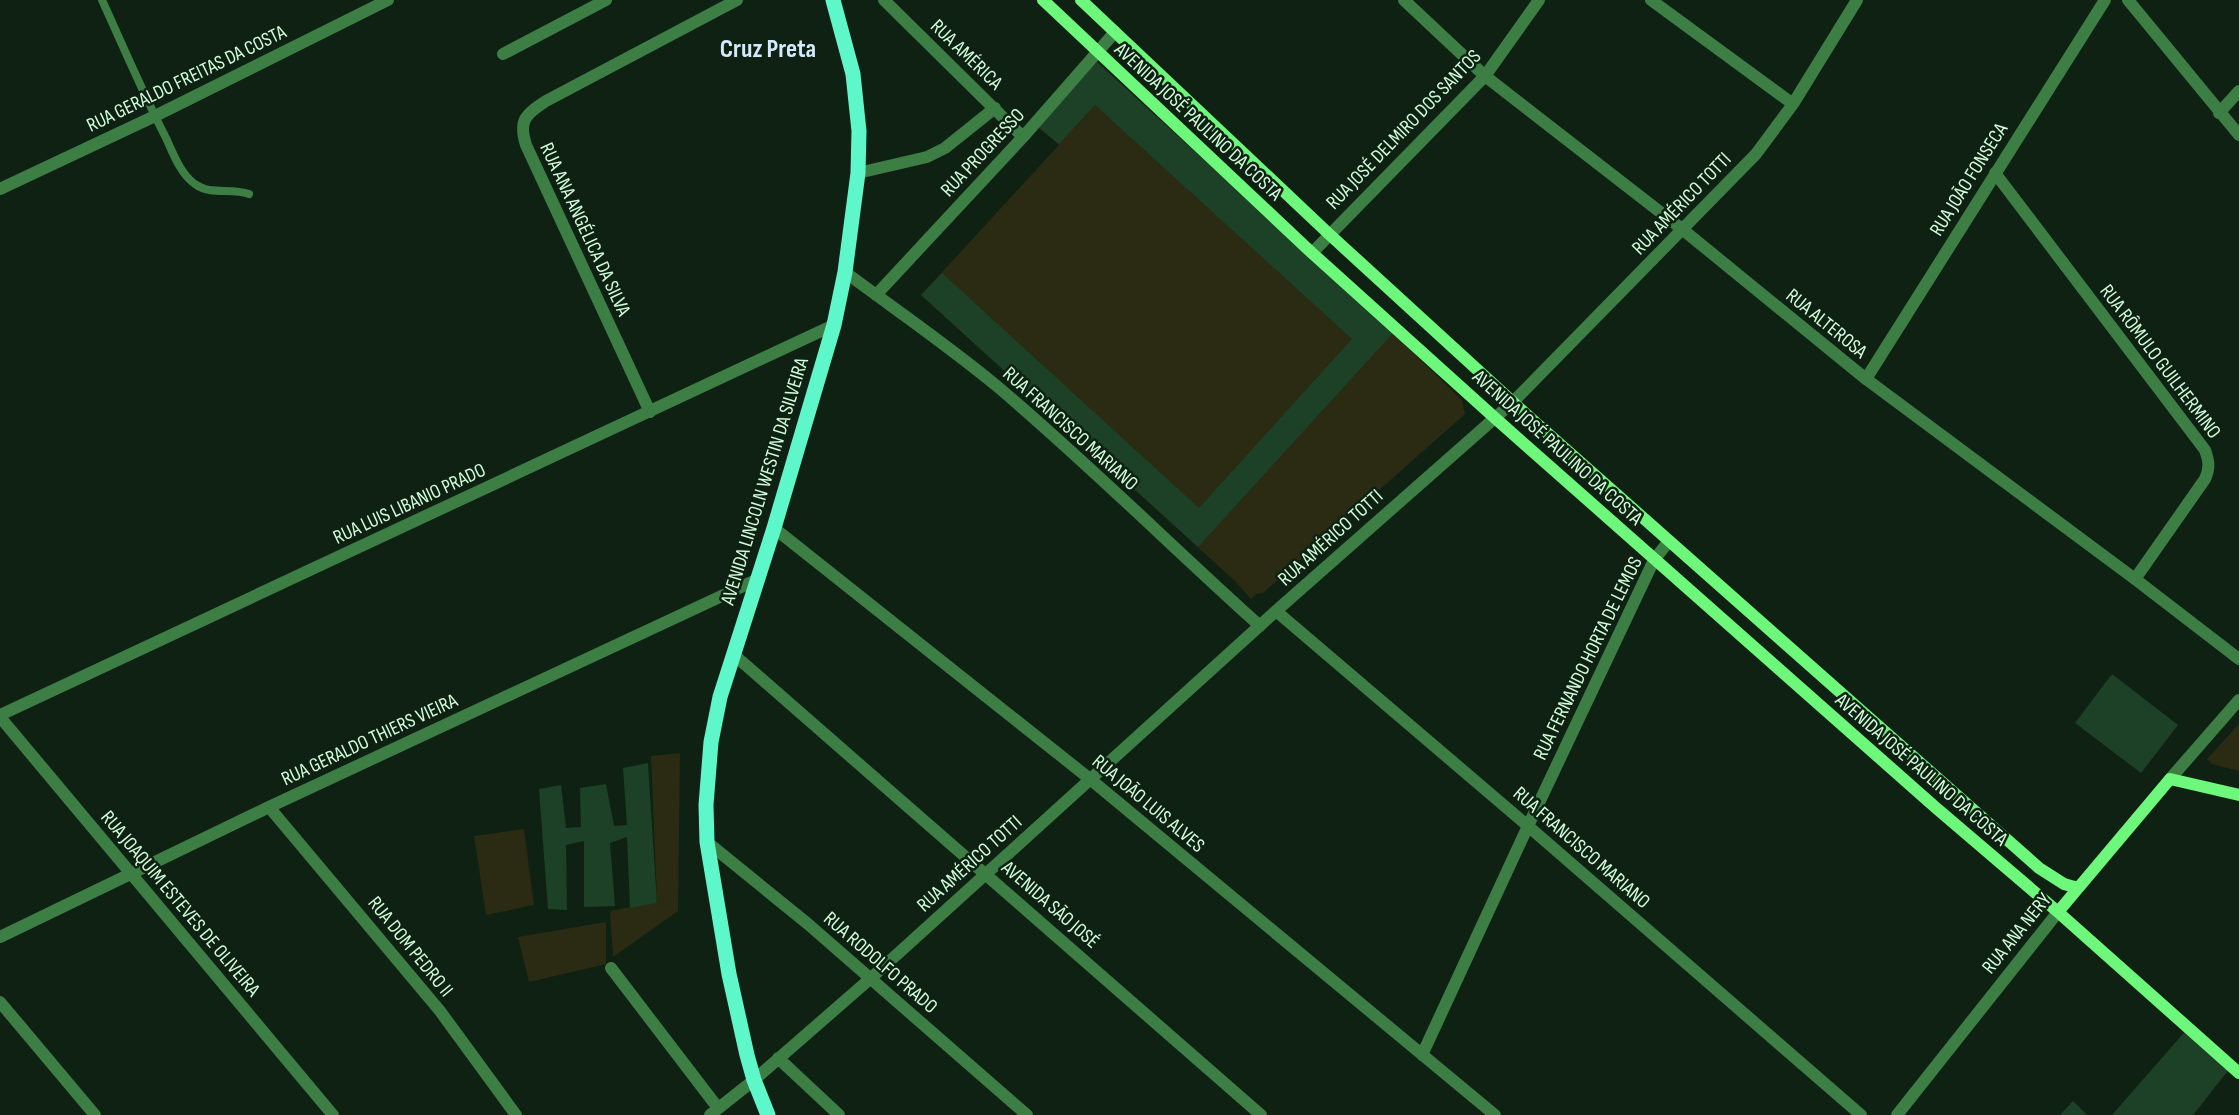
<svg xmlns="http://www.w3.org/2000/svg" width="2239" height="1115" viewBox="0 0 2239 1115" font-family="'Sofia Sans Condensed',sans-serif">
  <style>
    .green { fill: #2a2b12 }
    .building { fill: #1c4126 }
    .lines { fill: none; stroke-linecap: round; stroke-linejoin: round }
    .service { stroke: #3c7e44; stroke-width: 8 }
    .minor { stroke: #3c7e44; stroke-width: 12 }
    .tertiary { stroke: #3c7e44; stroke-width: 12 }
    .secondary { stroke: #6df87c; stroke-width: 12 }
    .primary { stroke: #5ef7ca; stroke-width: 15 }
    .labels { text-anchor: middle; stroke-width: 5; stroke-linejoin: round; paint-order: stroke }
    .street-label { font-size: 20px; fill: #d1fdda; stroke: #0f2113 }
    .district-label { font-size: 26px; font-weight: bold; fill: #d3eafd; stroke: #0f2113 }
  </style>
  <rect width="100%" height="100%" fill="#0f2113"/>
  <path class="green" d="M1097,62L1393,333L1462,400L1465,414L1263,593L1256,594L1251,599L1235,581L921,295L1059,145L1038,127Z
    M2239,724V771L2212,764L2207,759Z
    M680,753L678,911L613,957L610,911L657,902L651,756Z
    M524,829L534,905L486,915L474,836Z
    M606,922V964L529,982L518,937Z"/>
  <path class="building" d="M1097,62L1393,333L1198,547L921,295L942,273L1199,508L1352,339L1095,105L1059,144L1038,127Z
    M2112,674L2178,725L2141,773L2075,723Z
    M648,763L657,903L630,908L627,837L610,843L615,906L584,907V841L566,845L567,910L548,909L539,789L561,785L566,828L581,827L580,788L606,784L614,826L627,825L623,768Z
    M2188,1028L2231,1067L2193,1115H2112Z
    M2073,1101L2087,1115H2060Z"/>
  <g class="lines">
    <path class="service" d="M102,0C123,46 143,93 166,138C173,153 181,175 195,184C211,196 231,187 249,194"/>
    <path class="minor" d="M884,0L1023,137
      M1404,0L1485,76L1682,229L1866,379
      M1651,0L1793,104
      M503,54L606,0
      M2219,113L2239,91
      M858,173L927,157L945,148L995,108
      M1995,173L2205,450C2209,461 2210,468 2205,479L2135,579
      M0,189L155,116L388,0
      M1312,253L1485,76L1539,0
      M845,272C896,310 949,346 998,387C1088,463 1172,547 1260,626
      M876,295L1023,137L1115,32
      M650,412L526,145C518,120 526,114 546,101L737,0
      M774,528L1090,779L1495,1115
      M1276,611L1528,826L1861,1115
      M733,654L1261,1115
      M0,715L834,325
      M0,717L333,1115
      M269,807L440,1011L516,1115
      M707,842L808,924L1027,1115
      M0,937L269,807L756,580
      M611,968L718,1108
      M0,1002L95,1115
      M1422,1055L1528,826L1654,560L1669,541
      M778,1058L839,1115
      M710,1115L754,1080L871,978L1276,611L1513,402L1756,154L1793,104L1857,0
      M1897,1115L2058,912"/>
    <path class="tertiary" d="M2105,0L1866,379L2135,579L2239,659
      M2128,0L2239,135
      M2170,779L2239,700"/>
    <path class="secondary" d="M1043,0L1312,253L1495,418L1935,807L2058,912L2239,1073
      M1081,0L1329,234L1528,416L2039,868L2064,884L2078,888
      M2058,912L2170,779L2239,795"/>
    <path class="primary" d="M768,1115L754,1080L747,1055L729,974L707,842L706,805L711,742L720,697L774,528L834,325L845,272L858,173L859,131L853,74L833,0"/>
  </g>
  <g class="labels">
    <g class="street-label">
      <text transform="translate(967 54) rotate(44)" y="7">RUA AMÉRICA</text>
      <text transform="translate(186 78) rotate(-26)" y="7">RUA GERALDO FREITAS DA COSTA</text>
      <text transform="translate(1199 121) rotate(43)" y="7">AVENIDA JOSÉ PAULINO DA COSTA</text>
      <text transform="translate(1403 129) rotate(-46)" y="7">RUA JOSÉ DELMIRO DOS SANTOS</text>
      <text transform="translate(982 152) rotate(-47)" y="7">RUA PROGRESSO</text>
      <text transform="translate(1968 179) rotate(-58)" y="7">RUA JOÃO FONSECA</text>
      <text transform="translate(1681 203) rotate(-46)" y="7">RUA AMÉRICO TOTTI</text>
      <text transform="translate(586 229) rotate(65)" y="7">RUA ANA ANGÉLICA DA SILVA</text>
      <text transform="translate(1827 323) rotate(39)" y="7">RUA ALTEROSA</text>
      <text transform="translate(2161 361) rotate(53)" y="7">RUA RÔMULO GUILHERMINO</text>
      <text transform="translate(1071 428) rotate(42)" y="7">RUA FRANCISCO MARIANO</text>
      <text transform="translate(1558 447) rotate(42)" y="7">AVENIDA JOSÉ PAULINO DA COSTA</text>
      <text transform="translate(764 481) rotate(-73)" y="7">AVENIDA LINCOLN WESTIN DA SILVEIRA</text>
      <text transform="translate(409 503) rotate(-25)" y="7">RUA LUIS LIBANIO PRADO</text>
      <text transform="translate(1330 537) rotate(-42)" y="7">RUA AMÉRICO TOTTI</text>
      <text transform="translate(1587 658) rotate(-64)" y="7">RUA FERNANDO HORTA DE LEMOS</text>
      <text transform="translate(369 739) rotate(-25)" y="7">RUA GERALDO THIERS VIEIRA</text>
      <text transform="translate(1922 769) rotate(41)" y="7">AVENIDA JOSÉ PAULINO DA COSTA</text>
      <text transform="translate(1149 803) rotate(40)" y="7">RUA JOÃO LUIS ALVES</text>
      <text transform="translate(1582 847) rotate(41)" y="7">RUA FRANCISCO MARIANO</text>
      <text transform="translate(969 863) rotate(-42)" y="7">RUA AMÉRICO TOTTI</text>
      <text transform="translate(181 903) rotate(50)" y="7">RUA JOAQUIM ESTEVES DE OLIVEIRA</text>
      <text transform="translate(1051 904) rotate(41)" y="7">AVENIDA SÃO JOSÉ</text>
      <text transform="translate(2016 933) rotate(-51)" y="7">RUA ANA NERY</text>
      <text transform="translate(411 946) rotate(51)" y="7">RUA DOM PEDRO II</text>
      <text transform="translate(881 962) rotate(41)" y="7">RUA RODOLFO PRADO</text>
    </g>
    <g class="district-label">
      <text x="768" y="57">Cruz Preta</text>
    </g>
  </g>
</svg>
